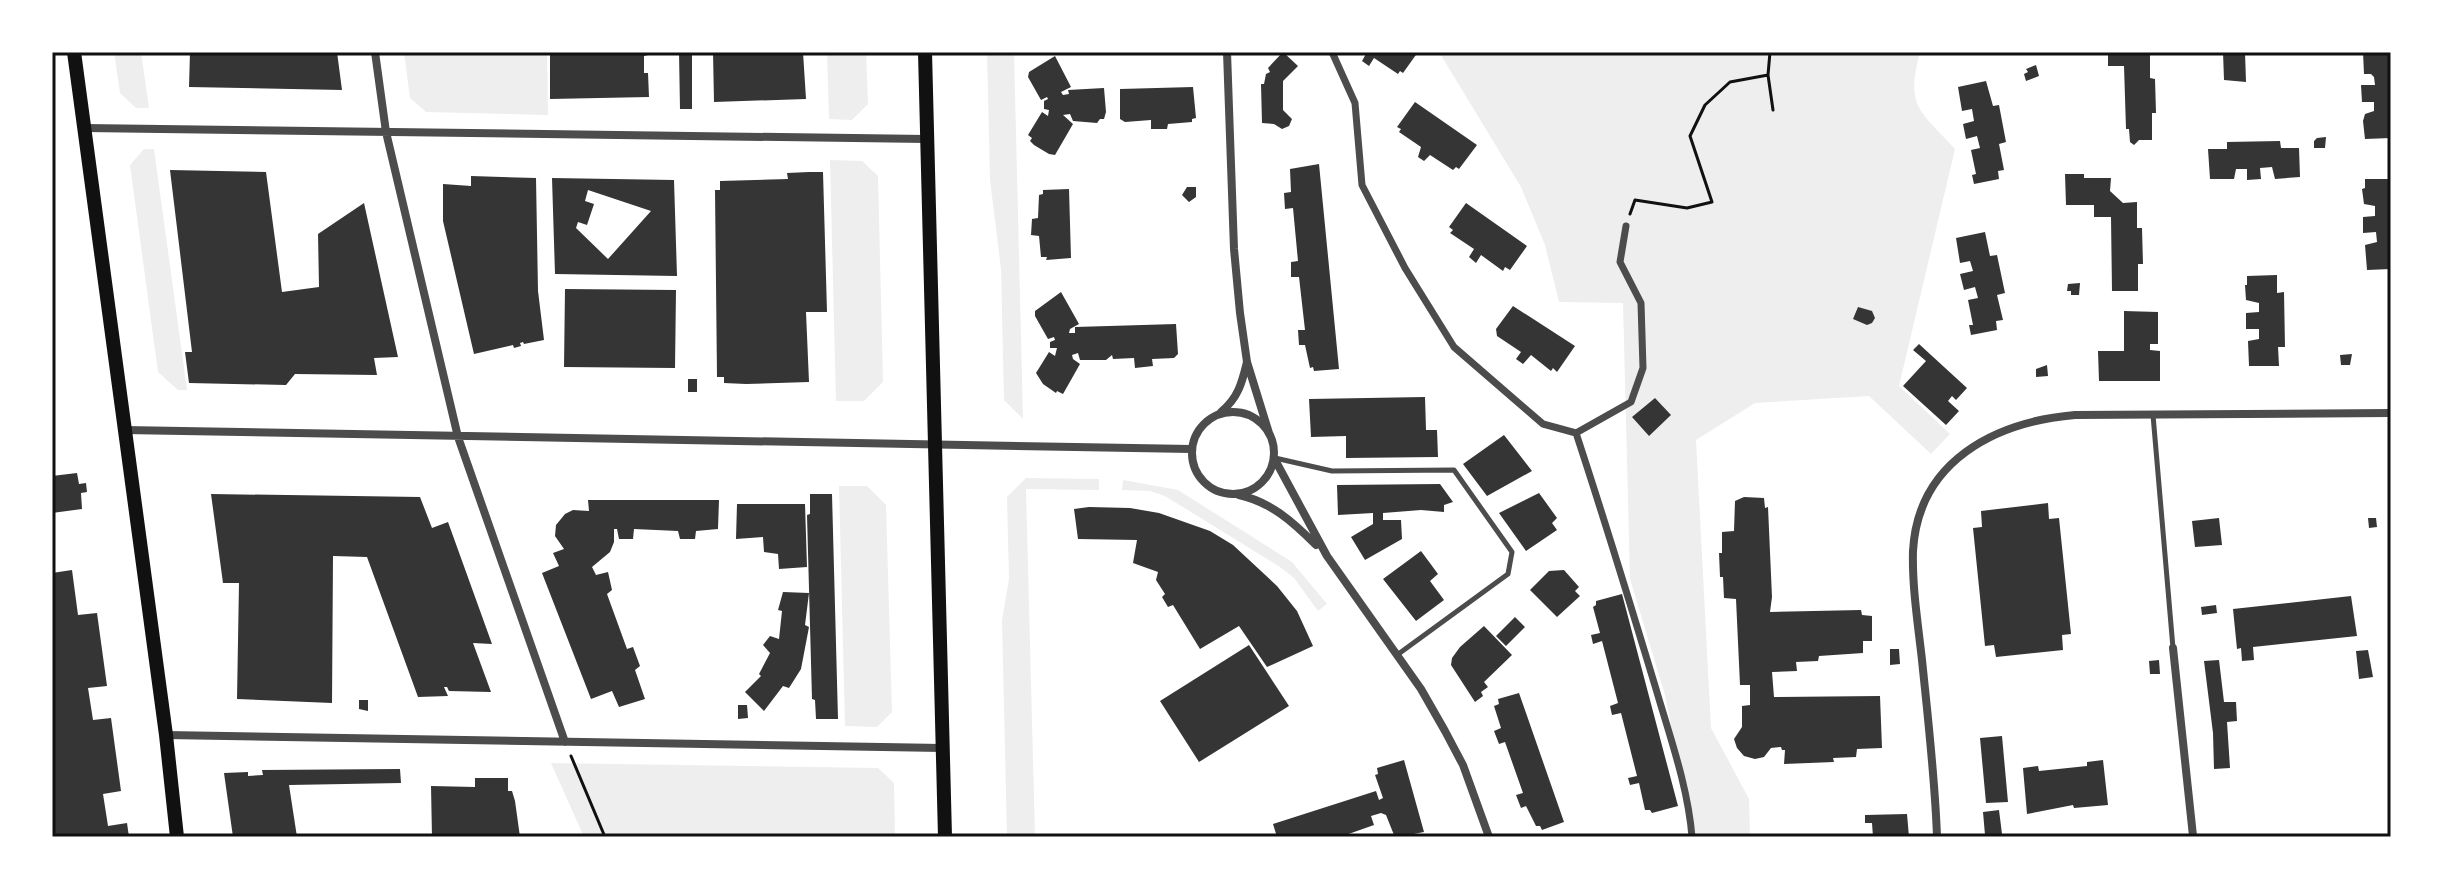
<svg xmlns="http://www.w3.org/2000/svg" width="2443" height="889" viewBox="0 0 2443 889" font-family="'Titillium Web',sans-serif">
  <style>
    .green { fill: #eee }
    .building { fill: #353535; fill-rule: evenodd }
    .lines { fill: none; stroke-linecap: round; stroke-linejoin: round }
    .path { stroke: #111; stroke-width: 3 }
    .service { stroke: #4c4c4c; stroke-width: 5 }
    .pedestrian { stroke: #4c4c4c; stroke-width: 7 }
    .minor { stroke: #4c4c4c; stroke-width: 8 }
    .secondary { stroke: #111; stroke-width: 14 }
    .neatline { fill: none; stroke: #111; stroke-width: 3 }
  </style>
  <rect width="100%" height="100%" fill="#fff"/>
  <path class="green" d="M114,52H141L149,108H136L120,93Z
    M404,52H547L548,115L426,112L410,98Z
    M827,52H866L868,104L852,120L829,119Z
    M987,52H1014L1023,419L1004,400L1001,269L990,180Z
    M1439,52H1920C1905,108 1920,110 1955,149L1899,386L1950,434L1931,454L1869,396L1755,403L1696,440L1711,728L1749,799L1750,837H1694L1665,695L1630,579L1623,303L1559,302L1545,245L1521,187Z
    M144,149H154L187,390H178L158,372L130,165Z
    M830,160L862,161L878,176L883,382L864,401H836Z
    M1026,478L1099,479V490L1026,489L1035,837H1007L1002,620L1009,579L1007,497Z
    M1123,480L1178,490L1292,562L1327,604L1318,611L1294,578L1280,567L1165,496L1150,491L1122,490Z
    M839,486H867L886,505L892,712L877,727L845,726Z
    M551,763L878,768L894,783L895,837H584Z"/>
  <path class="building" d="M190,52H337L342,90L189,87Z
    M550,52H648V55L644,56V73H648L649,97L550,99Z
    M679,52H692V109H680Z
    M713,52H803L806,99L714,102Z
    M1283,52L1298,66L1283,81V110L1292,119L1289,126L1282,129L1274,124L1262,123L1261,84H1264L1266,74L1270,72L1268,68Z
    M1367,52H1418L1403,73L1400,71L1398,74L1374,58L1369,66L1362,61Z
    M2108,52H2150V78L2155,79L2156,113H2152V140H2139L2134,145L2130,142L2129,129H2126L2124,66H2108Z
    M2223,52H2245L2246,82L2224,80Z
    M2363,52H2391V138L2365,139L2363,121L2365,114L2374,111V102H2362L2361,85H2375L2374,77L2371,74H2364Z
    M1055,56L1071,87L1061,92L1063,95L1069,94L1068,90L1104,88L1106,112L1104,119H1100L1097,123L1073,121L1070,114L1063,115L1073,124L1055,155L1049,154L1034,145L1030,141L1032,138L1028,135L1042,112L1048,116L1049,110L1044,109V101L1048,99L1047,97L1041,100L1028,77L1029,72Z
    M2036,65L2039,76L2026,81L2024,74L2028,72L2026,69Z
    M1986,81L1993,106L1999,105L2006,142L1999,144L2004,170L1998,171L1999,179L1974,184L1972,175L1976,174L1971,150L1980,148L1977,136L1966,139L1963,124L1974,121L1972,109L1962,111L1958,87Z
    M1193,87L1196,118L1192,119V122L1168,124L1167,129H1151V120L1125,122L1120,119V89Z
    M1415,102L1477,145L1459,169L1456,167L1453,170L1430,155L1424,161L1418,157L1421,147L1399,132L1401,129L1397,127Z
    M2326,137L2325,148H2314V141L2317,138Z
    M2280,141L2281,148H2299L2300,177L2275,179L2272,167L2260,168L2261,179L2247,180V169H2236L2234,179H2210L2208,149H2227V142Z
    M1319,164L1339,369L1314,371L1313,367L1310,368L1305,345H1299L1298,330H1305L1299,277H1291V262L1298,261L1293,208L1285,209L1284,193L1291,192L1290,169Z
    M170,170L266,172L282,292L319,287L318,234L364,203L398,357L374,358L377,375L295,374L286,385L189,383L185,352H192Z
    M809,172H823L827,312H806L809,382L746,384L724,383V377H717L715,190H720V181L788,179L787,173Z
    M2065,174H2084V178H2111L2110,191L2123,203L2137,202V228H2142L2143,264H2138V291H2112L2111,217H2094V205H2066Z
    M471,176L536,178L538,291L544,340L524,344L523,342L520,343L521,346L514,348L513,345L474,354L443,221V184L471,186Z
    M552,178L674,180L677,276L555,274ZM588,190L651,211L608,259L576,228L578,222L587,225L594,204L585,201Z
    M2365,179H2391V269L2367,270L2365,245L2377,242L2376,232L2363,233V217L2375,216V206L2364,204L2362,189L2365,188Z
    M1187,187H1196V197L1189,202L1182,195Z
    M1069,189L1071,258L1046,260L1047,257H1041L1039,236L1031,235L1032,219L1038,218L1039,195L1043,194V190Z
    M1466,203L1527,246L1510,270L1505,267L1503,271L1481,255L1476,263L1469,257L1474,249L1450,233L1453,230L1449,227Z
    M1985,232L1990,256L1997,255L2005,293L1997,295L2003,320L1996,321L1997,330L1971,335L1969,325H1973L1968,300L1978,298L1975,287L1964,290L1960,274L1973,271L1970,261L1960,263L1956,238Z
    M2277,275V293L2284,292L2285,347H2278L2279,366H2249L2248,341L2259,339V329H2246V313L2259,312V303L2246,300L2245,285H2247V276Z
    M2080,283L2079,295H2071V291H2067L2068,284Z
    M565,289L676,290L675,368L564,367Z
    M1061,292L1079,324L1070,329L1069,333H1075V327L1176,324L1178,354L1174,358L1152,359L1153,366L1135,368L1134,358L1113,359L1112,355L1106,360H1080L1078,353L1072,355L1073,359L1080,364L1063,394L1057,391L1056,393L1043,384L1036,373L1049,352L1055,356L1057,348H1050V342L1055,340L1054,337L1048,339L1035,316V311Z
    M1513,306L1575,346L1557,372L1553,368L1551,371L1531,355L1523,364L1516,359L1521,352L1497,336L1496,329Z
    M1858,307L1872,311L1875,318L1872,323L1867,325L1853,319Z
    M2124,311L2158,312V344H2150V350L2160,351V381H2099L2098,351H2124Z
    M1919,344L1967,388L1956,400L1952,396L1948,401L1959,411L1946,425L1903,386L1926,361L1913,350Z
    M2352,354L2350,365H2341L2340,355Z
    M2047,365L2048,376L2036,377V369Z
    M688,379H697V392H688Z
    M1425,397L1426,430H1437L1438,457L1346,458V436L1311,437L1309,399Z
    M1655,398L1671,415L1649,436L1632,417Z
    M1504,435L1532,471L1487,496L1463,464Z
    M77,473L79,484L86,483L87,492L81,493L82,509L52,513V476Z
    M1440,484L1453,502L1444,505V512L1421,510L1383,513V520H1401L1402,539L1365,560L1351,537L1373,524V513L1338,515L1337,485Z
    M1539,493L1557,518L1552,523L1557,530L1526,551L1499,513Z
    M211,494L420,497L432,528L448,522L492,644L473,643L491,692L449,691L447,687H444L448,696L418,697L367,557L333,556L332,703L237,699L239,583H223Z
    M810,494H832L838,719H816L815,700L812,699L807,515L810,514Z
    M1744,497L1764,498L1765,508L1768,507L1772,597L1770,612L1861,610L1862,615L1872,616V641H1863V653L1819,656L1818,661L1796,662L1797,671L1772,672L1774,697L1880,696L1882,748L1857,749L1856,757L1833,758L1834,762L1784,764L1785,750H1782L1781,747L1771,748L1764,757L1755,759L1744,756L1737,748L1734,739L1742,727V706L1750,705V685H1740L1736,599L1724,598L1723,577H1720L1719,553H1722V532L1734,531L1735,501Z
    M588,500H719L718,529L696,531L695,539H680L678,531L634,529L633,539H619L617,529H614V542L610,552L592,567L596,575L608,572L612,590L607,594L627,649L633,647L640,666L635,670L645,699L619,707L612,691L591,699L542,573L559,566L553,553L564,549L555,536L556,525L565,514L573,510L589,511Z
    M2048,503L2049,519L2059,518L2071,634L2062,635L2063,650L1996,657L1994,645L1985,646L1973,528L1982,527L1981,511Z
    M737,504H805L807,567L779,569L778,554L764,552L763,537L736,539Z
    M1089,507L1130,508L1159,513L1210,531L1233,545L1277,586L1297,611L1313,646L1267,667L1239,626L1200,649L1173,605L1168,607L1162,597L1165,594L1156,580L1158,572L1133,563L1137,540L1078,539L1074,509Z
    M2219,518L2222,545L2195,547L2192,521Z
    M2368,518H2376L2377,527L2369,528Z
    M1421,551L1438,574L1430,581L1444,600L1416,621L1383,579Z
    M72,570L78,615L97,613L107,686L88,688L93,720L111,718L121,791L103,794L108,826L127,823L129,837H52V573Z
    M1564,570L1579,587L1575,591L1580,596L1557,617L1530,590L1549,571Z
    M783,592L809,593L805,625L809,627L801,669L789,688L783,686L764,711L745,692L761,676L759,674L770,653L763,645L770,636L779,639L782,611L778,610Z
    M1622,594L1678,806L1652,813L1650,810H1645L1639,783L1630,785L1628,778L1637,776L1621,713L1612,715L1610,706L1618,703L1602,641L1593,644L1591,635L1600,633L1593,607L1596,605V601Z
    M2351,596L2357,636L2253,647L2254,660L2242,661L2241,648L2237,649L2233,609Z
    M2216,605L2217,613L2202,615L2201,607Z
    M1515,617L1525,627L1506,646L1496,636Z
    M1484,626L1512,655L1484,682L1488,687L1481,692L1483,696L1475,702L1451,665L1452,658L1460,647Z
    M1249,645L1289,706L1199,762L1160,701Z
    M1890,649H1899L1900,664L1890,665Z
    M2368,650L2373,677L2359,679L2356,651Z
    M2159,660L2160,674H2150L2149,661Z
    M2219,660L2224,702H2236L2237,721L2227,722L2230,768L2214,769L2213,733L2204,661Z
    M1519,693L1564,822L1542,830L1540,826H1536L1526,806L1521,808L1516,795L1523,793L1505,742L1499,744L1494,731L1501,728L1494,706L1499,704L1498,699Z
    M359,700H368V711L359,709Z
    M738,705H747L748,718L738,719Z
    M2002,736L2008,802L1986,803L1980,738Z
    M1404,760L1424,832L1398,837L1394,835L1386,815L1381,813L1371,816L1374,825L1340,837H1277L1273,824L1376,791L1379,800L1383,798L1375,775L1378,774L1377,768Z
    M2103,760L2108,805L2074,808L2073,805L2027,814L2023,768L2038,766L2039,771L2087,766V762Z
    M400,769L401,783L289,785L297,837H233L224,773L248,772V776L263,775L262,770Z
    M475,778H508V791H512L515,801L520,837H432L431,786L475,787Z
    M1999,810L2002,834L1985,835L1983,812Z
    M1907,814L1909,837H1873L1872,823H1865V815Z"/>
  <g class="lines">
    <path class="path" d="M1768,75L1773,110
      M1630,214L1635,200L1687,208L1712,202L1690,136L1705,105L1730,82L1768,75L1770,52
      M571,756L605,837"/>
    <path class="service" d="M2153,415L2173,648
      M1275,458L1332,471L1454,470L1512,552L1508,574L1397,655"/>
    <path class="pedestrian" d="M1332,52L1355,103L1362,185L1405,268L1454,347L1543,424L1576,433L1631,402L1643,368L1641,303L1620,262L1626,226
      M1576,433C1604,518 1630,603 1656,689C1670,737 1688,787 1692,837"/>
    <path class="minor" d="M375,52L386,132L458,437L565,742
      M1227,52L1234,249L1240,313L1247,362L1269,433
      M85,128L926,139
      M1192 453a41 41 0 1 1 82 0a41 41 0 1 1-82 0Z
      M1221,412C1238,398 1242,383 1247,362
      M124,430L1191,449
      M1274,458L1327,556L1421,689L1445,731L1463,765L1489,837
      M1239,495C1271,502 1293,522 1316,545
      M2173,648L2193,836
      M166,735L942,748
      M1937,837C1935,778 1928,719 1922,660C1918,624 1912,587 1913,551C1918,461 1995,422 2075,415L2391,413"/>
    <path class="secondary" d="M74,52L166,735L177,837
      M925,52L945,837"/>
  </g>
  <rect width="2443" height="889" fill="none" stroke="#ffffff" stroke-width="108"/>
  <rect x="54" y="54" width="2335" height="781" class="neatline"/>
</svg>
